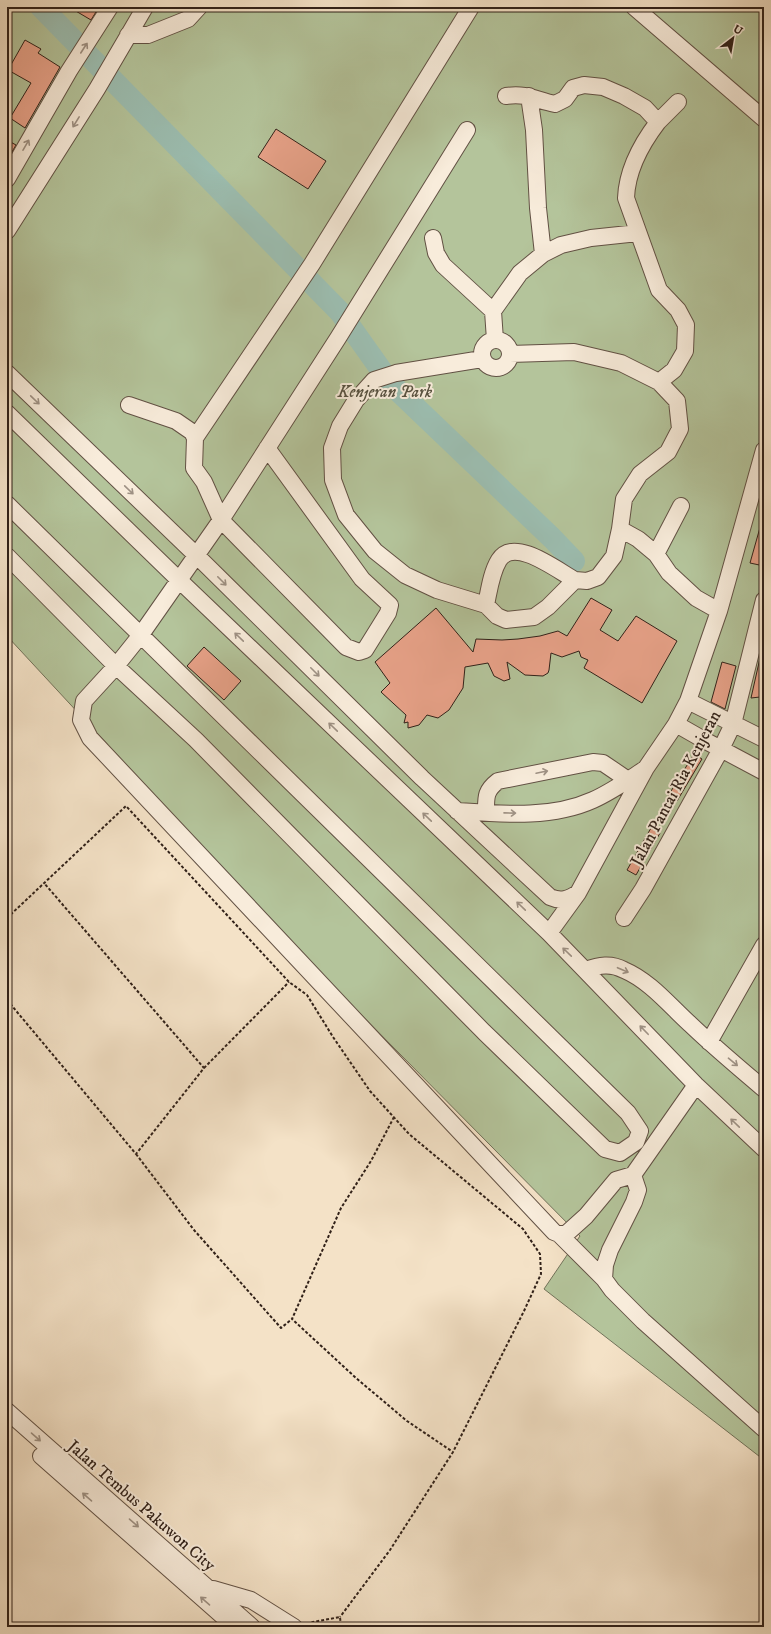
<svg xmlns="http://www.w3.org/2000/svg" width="771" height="1634" viewBox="0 0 771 1634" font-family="'IM FELL DW Pica',serif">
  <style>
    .green { fill: #b4c49b; stroke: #72725a }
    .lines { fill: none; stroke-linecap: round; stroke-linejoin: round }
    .river { stroke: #9cbeb1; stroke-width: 22 }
    .building { fill: #e8a289; stroke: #312119 }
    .minor-casing { stroke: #625144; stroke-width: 18 }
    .path { stroke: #312119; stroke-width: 2; stroke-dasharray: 3 2; stroke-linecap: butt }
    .minor { stroke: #f8ecdb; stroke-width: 16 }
    .oneway { stroke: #9e9184 }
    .labels { text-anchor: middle; stroke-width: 4; stroke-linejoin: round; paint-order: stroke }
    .park-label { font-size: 17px; font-style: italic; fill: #585240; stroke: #f8ecdb }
    .street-label { font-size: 17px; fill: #312119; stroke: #f8ecdb }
  </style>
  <rect width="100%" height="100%" fill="#f4e2c7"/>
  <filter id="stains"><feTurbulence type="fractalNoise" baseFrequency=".005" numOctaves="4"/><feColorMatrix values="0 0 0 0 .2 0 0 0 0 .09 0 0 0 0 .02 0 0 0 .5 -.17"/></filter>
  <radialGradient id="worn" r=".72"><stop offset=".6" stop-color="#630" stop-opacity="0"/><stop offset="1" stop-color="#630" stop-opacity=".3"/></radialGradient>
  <path class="green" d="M7,7H764V1460L544,1289L580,1236L308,961L7,636Z"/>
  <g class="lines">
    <path class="river" d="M41,7L340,312L391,384L552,538L574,561"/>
  </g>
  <path class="building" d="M69,7H99L91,20Z
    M25,40L41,49L38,53L60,67L25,128L10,118L31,83L8,70Z
    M276,129L326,161L308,189L258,157Z
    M7,140L16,145L9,157L7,155Z
    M761,524H764V566L750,563Z
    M591,598L612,610L600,630L618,641L636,616L677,641L642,703L584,668L588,660L581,657L579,651L562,657L551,653L549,670L548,673L543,676L525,675L507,662L510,679L504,681L494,676L488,663L465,667L463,688L449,710L438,718L427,715L419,725L408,728V722L404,723L406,715L381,692L390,683L375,662L436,608L473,652L476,639L502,640L518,639L540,636L558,631L567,636Z
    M204,647L241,681L224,700L187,666Z
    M760,658L764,659V686L760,697L751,698Z
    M722,662L736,666L725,709L711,702Z
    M694,754L702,759L677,801L668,796Z
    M651,828L660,833L636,875L627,870Z"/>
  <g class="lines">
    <g class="minor-casing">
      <path id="minor" d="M634,7L764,119
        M128,35H148L188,19L199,7
        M506,96C527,93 536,100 555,104L565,99L573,88L584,85L603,87L624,96L645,108L658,122L678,102
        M658,122C642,143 627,171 626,198L659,290L678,310L686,325L685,351L674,370L659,382L677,401L680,429L668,452L640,474L624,499L620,529L638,539L656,554L669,573L696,598L719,611
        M467,130L338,338L221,520L140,636L116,666L84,701L81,720L90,738L554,1232L559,1234H566L586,1216L616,1180L633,1175L696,1085
        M7,179L69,71L110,7
        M7,231L97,89L145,7
        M433,238L436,253L443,265L493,311
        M543,254L561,245L591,238L638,233
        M482 354a14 14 0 1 1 28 0a14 14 0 1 1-28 0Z
        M495,340L493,311L520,273L543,254L538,208L534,130L529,96
        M510,354L574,352L621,363L659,382
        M482,359L396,373L374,380L356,400L340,426L332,448L333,480L346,515L375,551L405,575L437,590L486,605L497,616L506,620L534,617L548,607L575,580L587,581L598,577L614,556L620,529
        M7,373L196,555L422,778L550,897C561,902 569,899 578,893
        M129,405L176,421L192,432L195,438L194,468L204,482L221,520L346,647L359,652L365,650L388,613L390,605L362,579L267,448
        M7,413L179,580L549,933L696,1085L764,1149
        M195,438L312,264L471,7
        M7,504C213,708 422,909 628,1113L640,1131L636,1142L620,1153L605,1149L484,1032L196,740L116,666L7,556
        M656,554L681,506
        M486,605C489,591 491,573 499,560C514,536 558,571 575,580
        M688,701L764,739
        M676,724L704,740L764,772
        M457,811C501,814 551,819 593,800C611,792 628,780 645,769
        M486,813C486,797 485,791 498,781L593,762L603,763L628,780
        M624,918L643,889L721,749L733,724L764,600
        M549,933L578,893L646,768L676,724L688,701L719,611L764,450
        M586,970C599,965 611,963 624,970C650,981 670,1006 690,1024C714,1047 739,1068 764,1089
        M709,1042L764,945
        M633,1175L638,1190L634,1202L610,1250L605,1265L604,1279L612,1290L643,1321L764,1429
        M559,1234L604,1279
        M7,1411L252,1627
        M41,1456L235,1627
        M213,1589L251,1600L294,1627"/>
    </g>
    <path class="path" d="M7,918L126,806L289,982L307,995L333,1037L370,1091L409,1134L523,1229L540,1254L541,1274L524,1311L453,1452L390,1550L340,1617
      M7,1000L136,1154L204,1068L44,883
      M204,1068L289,982
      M394,1117L371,1161L341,1208L292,1319L356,1378L407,1421L453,1452
      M136,1154L194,1230L281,1328L292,1319
      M307,1625L313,1622L340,1617L341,1627"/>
    <use href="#minor" class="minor"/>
  </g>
  <defs><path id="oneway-shaft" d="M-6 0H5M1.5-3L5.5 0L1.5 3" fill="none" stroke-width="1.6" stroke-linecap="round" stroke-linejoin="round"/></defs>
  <g class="oneway">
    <use href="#oneway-shaft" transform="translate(84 48) rotate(-57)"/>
    <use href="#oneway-shaft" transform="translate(76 122) rotate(122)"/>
    <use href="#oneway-shaft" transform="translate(26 145) rotate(-60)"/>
    <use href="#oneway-shaft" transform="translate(35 400) rotate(44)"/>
    <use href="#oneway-shaft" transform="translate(129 490) rotate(44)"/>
    <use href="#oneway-shaft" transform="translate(222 581) rotate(45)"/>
    <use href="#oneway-shaft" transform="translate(239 637) rotate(-136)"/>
    <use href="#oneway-shaft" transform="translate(315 672) rotate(45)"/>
    <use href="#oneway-shaft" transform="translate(333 727) rotate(-136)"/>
    <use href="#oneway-shaft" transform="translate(542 772) rotate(-12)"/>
    <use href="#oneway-shaft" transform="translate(510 813) rotate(1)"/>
    <use href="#oneway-shaft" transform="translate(427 817) rotate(-136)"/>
    <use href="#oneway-shaft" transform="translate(521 906) rotate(-136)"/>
    <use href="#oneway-shaft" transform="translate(567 952) rotate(-136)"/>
    <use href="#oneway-shaft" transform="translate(623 970) rotate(23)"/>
    <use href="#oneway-shaft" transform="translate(644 1030) rotate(-134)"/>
    <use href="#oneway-shaft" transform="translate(733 1062) rotate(40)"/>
    <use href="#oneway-shaft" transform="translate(735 1123) rotate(-136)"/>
    <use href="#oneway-shaft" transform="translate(36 1437) rotate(41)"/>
    <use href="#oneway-shaft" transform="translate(87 1497) rotate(-139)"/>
    <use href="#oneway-shaft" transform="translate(134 1523) rotate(41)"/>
    <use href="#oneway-shaft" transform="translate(205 1601) rotate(-139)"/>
  </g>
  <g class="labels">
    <g class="park-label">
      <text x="385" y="397">Kenjeran Park</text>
    </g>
    <g class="street-label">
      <text transform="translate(675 788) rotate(-62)" y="6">Jalan Pantai Ria Kenjeran</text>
      <text transform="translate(142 1505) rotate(41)" y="6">Jalan Tembus Pakuwon City</text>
    </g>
  </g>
  <rect width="771" height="1634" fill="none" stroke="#f4e2c7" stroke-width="24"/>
  <rect x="8" y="8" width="755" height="1618" fill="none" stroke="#312119" stroke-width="2"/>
  <rect x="12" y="12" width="747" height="1610" fill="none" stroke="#312119"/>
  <g transform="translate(733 38) rotate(31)" stroke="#f8ecdb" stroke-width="3" paint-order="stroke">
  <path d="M0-3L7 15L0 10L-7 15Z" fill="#312119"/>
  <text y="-6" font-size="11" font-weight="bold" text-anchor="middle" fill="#312119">U</text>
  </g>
  <rect width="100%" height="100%" filter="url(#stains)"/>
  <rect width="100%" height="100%" fill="url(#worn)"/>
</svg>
